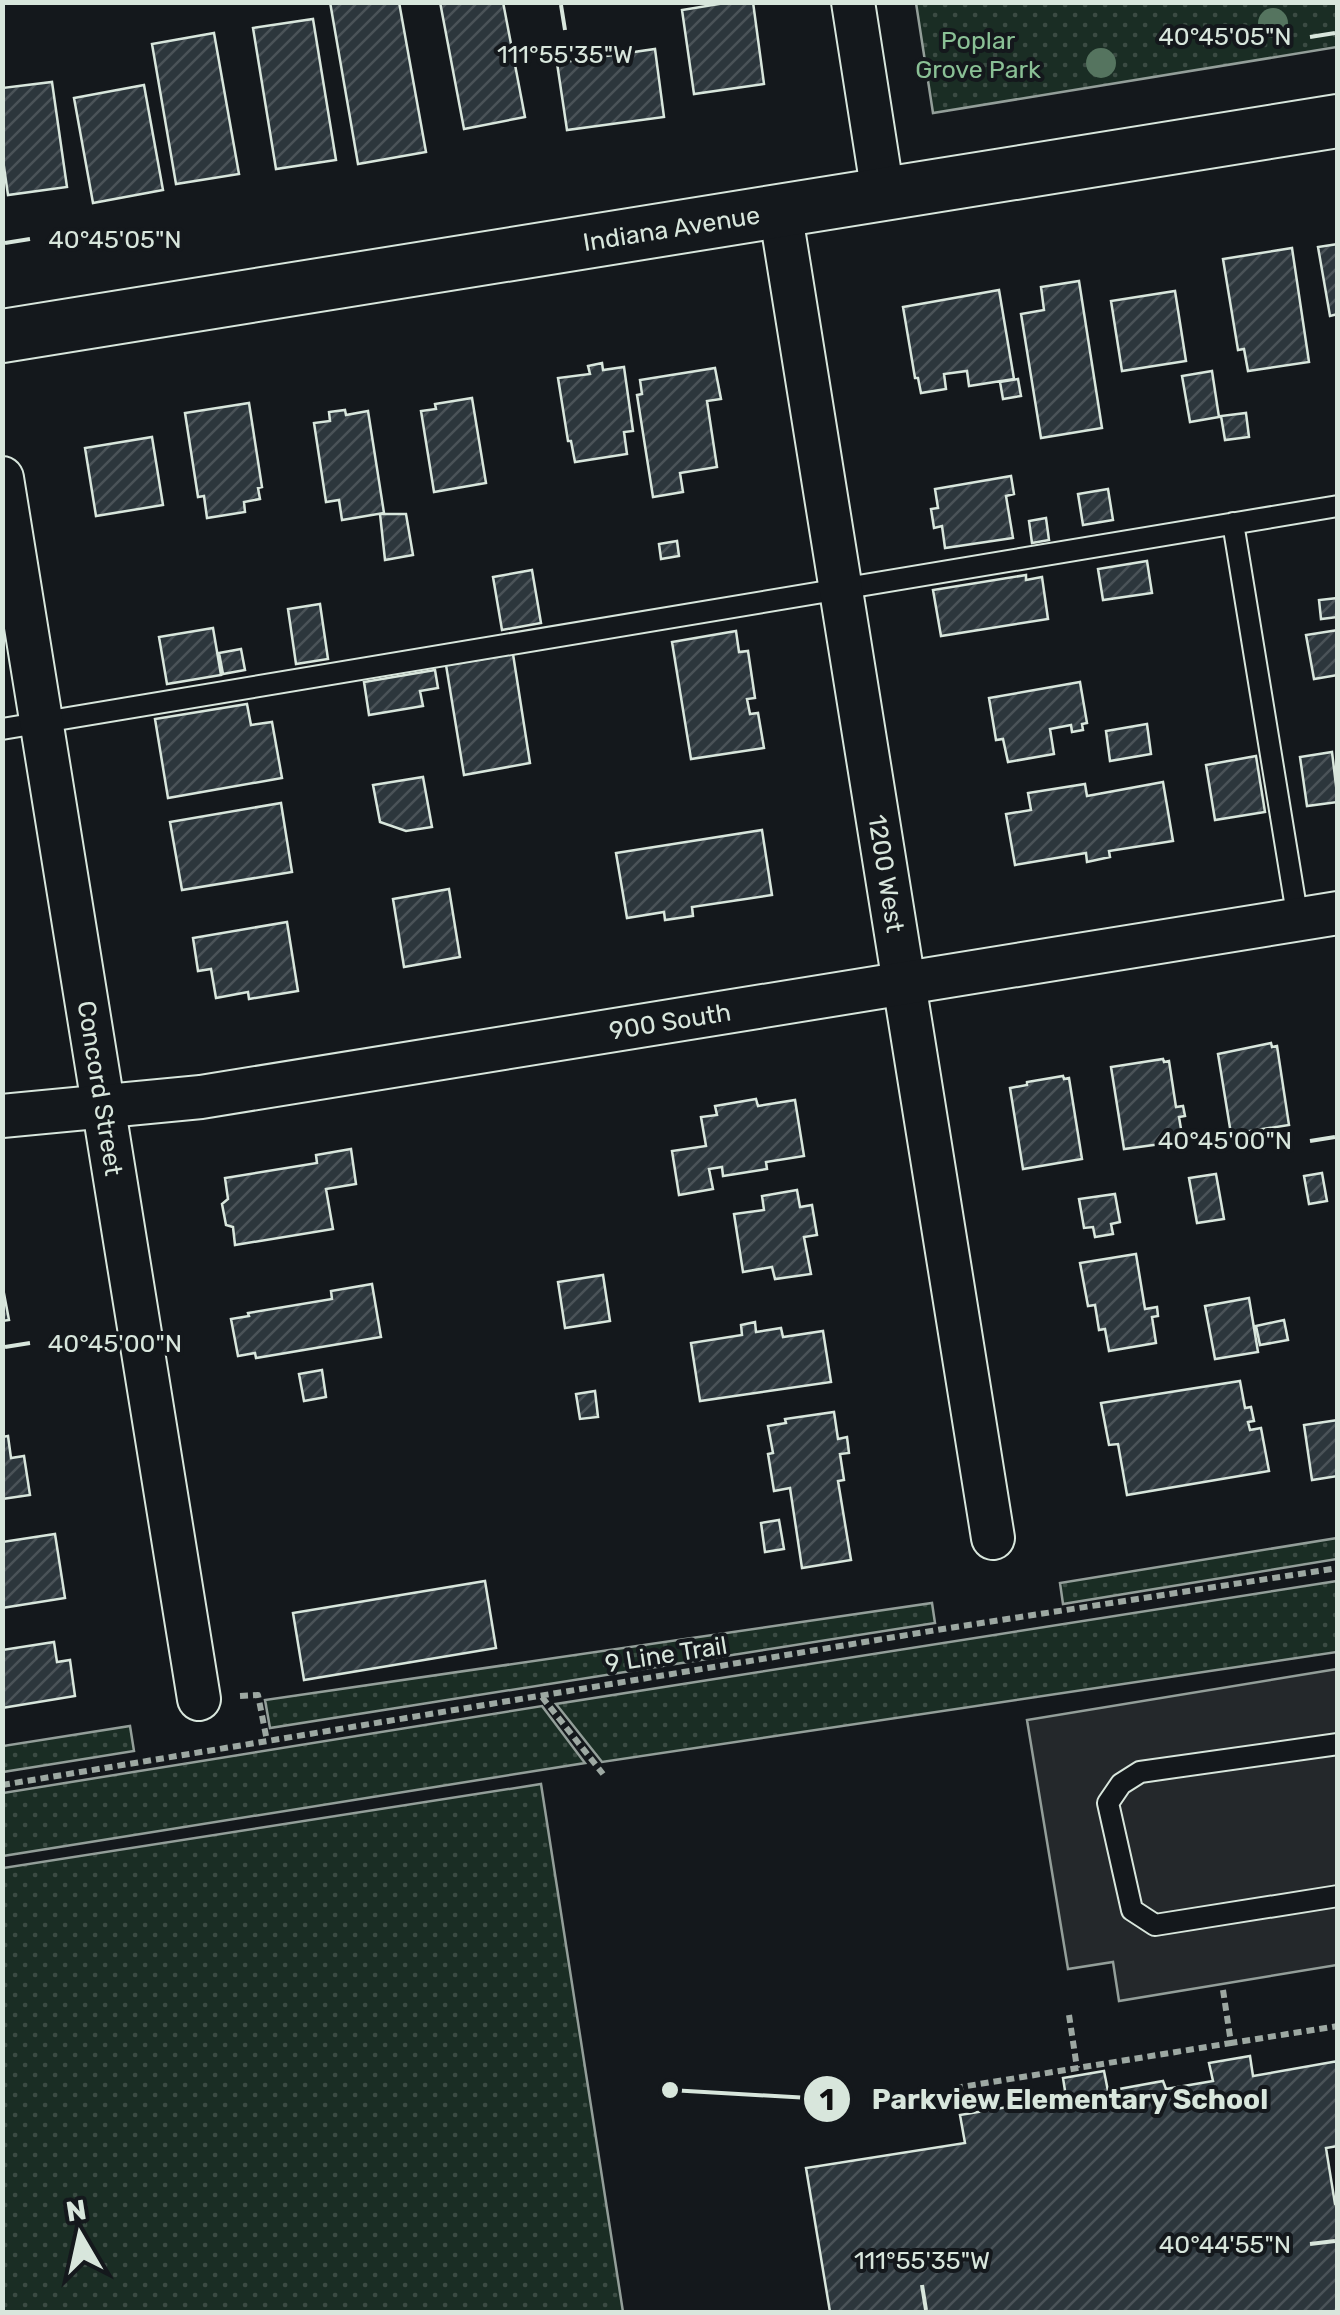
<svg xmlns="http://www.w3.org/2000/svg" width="1340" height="2315" viewBox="0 0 1340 2315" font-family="Rubik,sans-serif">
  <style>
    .grass { fill: url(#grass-dots); stroke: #939e99; stroke-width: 2.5 }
    .parking { fill: #24282b; stroke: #939e99; stroke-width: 2.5 }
    .building { fill: url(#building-hatch); stroke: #d8e6dc; stroke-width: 2.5 }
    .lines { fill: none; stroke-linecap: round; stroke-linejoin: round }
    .service-casing { stroke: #d8e6dc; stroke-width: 24 }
    .minor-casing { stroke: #d8e6dc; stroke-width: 46 }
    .tertiary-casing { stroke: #d8e6dc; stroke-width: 56 }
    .path { stroke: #9da8a2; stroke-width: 6; stroke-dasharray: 8 5; stroke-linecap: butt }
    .service { stroke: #14181c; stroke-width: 20 }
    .minor { stroke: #14181c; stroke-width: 42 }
    .tertiary { stroke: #14181c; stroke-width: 52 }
    .tree { fill: #55745f }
    .ticks { fill: none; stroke: #d8e6dc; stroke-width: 4 }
    .labels { text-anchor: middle; stroke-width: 8; stroke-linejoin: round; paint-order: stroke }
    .park-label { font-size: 25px; fill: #8ac095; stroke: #14181c }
    .street-label { font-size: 25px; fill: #d8e6dc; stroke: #14181c }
    .ticks-label { font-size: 25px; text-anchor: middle; fill: #d8e6dc; stroke: #14181c; stroke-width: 8; stroke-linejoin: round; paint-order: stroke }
    .leader { fill: none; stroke: #d8e6dc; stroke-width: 4 }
    .callout-dot { fill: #d8e6dc; stroke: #14181c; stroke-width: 4 }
    .mark-label { font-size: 30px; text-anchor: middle; font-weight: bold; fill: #111 }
    .callout-label { font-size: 28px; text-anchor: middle; font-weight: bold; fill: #d8e6dc; stroke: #14181c; stroke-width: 8; stroke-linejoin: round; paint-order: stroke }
  </style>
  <defs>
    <pattern id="grass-dots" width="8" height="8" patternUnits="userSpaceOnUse" patternTransform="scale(2.5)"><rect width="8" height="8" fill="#1a2d24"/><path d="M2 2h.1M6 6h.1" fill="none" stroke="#3b4b43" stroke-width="1.8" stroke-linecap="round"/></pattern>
    <pattern id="building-hatch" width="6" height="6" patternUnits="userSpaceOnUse" patternTransform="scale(2.5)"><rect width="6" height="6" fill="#2c363c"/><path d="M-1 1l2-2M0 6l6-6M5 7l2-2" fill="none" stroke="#4a5358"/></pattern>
  </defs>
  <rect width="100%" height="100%" fill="#14181c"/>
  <path class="grass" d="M916,3H1337V47L933,113Z
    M1337,1538V1559L1063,1604L1060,1583Z
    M1337,1581V1652L602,1762L556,1704Z
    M932,1603L935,1623L270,1728L265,1700Z
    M542,1706L585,1763L3,1856V1793Z
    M130,1726L134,1751L3,1772V1746Z
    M541,1784L623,2312H3V1868Z"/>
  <path class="parking" d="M1337,1669V1965L1119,2001L1113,1962L1068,1969L1027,1720Z"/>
  <path class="building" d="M330,2H399L426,152L358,164Z
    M440,2H503L525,117L464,129Z
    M731,2H753L764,84L694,94L682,10Z
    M313,19L336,160L276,169L253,28Z
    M214,33L239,174L176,184L152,44Z
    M655,49L664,117L567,130L557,63Z
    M52,82L67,187L8,195L2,153V88Z
    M144,85L163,190L93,203L74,98Z
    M1338,244V314L1330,316L1318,247Z
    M1292,248L1309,362L1248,371L1244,349L1238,350L1223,259Z
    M1079,281L1102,428L1041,438L1021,314L1044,310L1041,287Z
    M999,290L1014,379L969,386L967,371L944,374L946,389L921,393L918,378H915L903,307Z
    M1175,291L1186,361L1122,371L1111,301Z
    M602,363L603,370L624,367L633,431L624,432L627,454L575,462L571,441H568L558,378L590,374L588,366Z
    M715,368L721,399L707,401L717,467L680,473L683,492L653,497L637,395L642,394L640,380Z
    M1212,371L1219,417L1190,422L1182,376Z
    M1018,379L1021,396L1003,399L1000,382Z
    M472,398L486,483L434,492L421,411L436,409L435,404Z
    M249,403L262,487L258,488L260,499L244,502L245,512L207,518L204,496L198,497L185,413Z
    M345,410L346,415L368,411L384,513L342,520L339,500L326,502L314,423L330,421L329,412Z
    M1246,413L1249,437L1225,440L1221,416Z
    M152,437L163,505L96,516L85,448Z
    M1011,476L1014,494L1006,496L1013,538L945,548L942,526L934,528L931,509L938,508L935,489Z
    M1108,489L1113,520L1083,525L1078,494Z
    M380,514H406L413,555L385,560Z
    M1046,518L1049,540L1032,543L1029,521Z
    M677,541L679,556L661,559L659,544Z
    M1147,561L1152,593L1103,600L1098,569Z
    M532,570L541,623L502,630L493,577Z
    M1026,575V580L1042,577L1048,619L941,636L933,590Z
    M1338,598V617L1321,619L1319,600Z
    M320,604L328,659L296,664L288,609Z
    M213,628L221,675L167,684L159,637Z
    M1338,630V675L1314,679L1306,635Z
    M736,631L739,652L748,651L755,698L747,699L750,714L758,713L764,748L691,759L672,642Z
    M241,649L245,670L223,674L219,653Z
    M513,654L530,763L464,775L446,665Z
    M435,670L438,688L420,691L423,706L369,715L364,682Z
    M1080,682L1087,723L1082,724L1083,730L1072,732L1071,725L1050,729L1054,754L1008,762L1003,739L996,740L989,698Z
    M247,704L251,725L272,722L282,778L168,798L155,719Z
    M1147,724L1151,754L1110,761L1106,731Z
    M1332,752L1338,802L1307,806L1300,757Z
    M1256,756L1265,812L1215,820L1206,765Z
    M423,777L432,827L406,831L380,822L373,785Z
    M1163,782L1173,841L1109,851L1110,857L1087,862L1086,853L1015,865L1006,814L1031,810L1028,793L1085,784L1087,796Z
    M281,803L292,872L182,890L170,822Z
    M762,830L772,895L692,907L693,916L665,920L664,912L627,918L616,853Z
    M449,889L460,957L404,967L393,899Z
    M287,922L298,991L249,999L248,992L216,998L211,969L198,971L193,938Z
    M1271,1043L1272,1047L1277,1046L1289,1125L1231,1134L1218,1054Z
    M1163,1059L1164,1062L1169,1061L1176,1107L1183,1106L1185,1116L1179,1117L1183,1141L1124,1149L1111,1067Z
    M1063,1076L1064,1079L1069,1078L1082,1159L1023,1169L1010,1088L1027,1085V1082Z
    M756,1099L758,1106L795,1100L804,1156L766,1162L767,1169L723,1176L722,1167L709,1169L713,1189L679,1195L672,1151L706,1146L701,1117L717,1115L715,1106Z
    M351,1149L356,1184L326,1189L333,1229L235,1245L233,1227L226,1225L222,1204L228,1199L225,1178L317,1163L316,1155Z
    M1322,1173L1327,1201L1309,1204L1304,1176Z
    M1216,1174L1224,1219L1197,1223L1189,1178Z
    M797,1190L800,1207L812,1205L817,1235L804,1237L811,1274L775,1279L772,1267L743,1272L734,1214L764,1210L762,1196Z
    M1115,1194L1120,1222L1111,1224L1113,1234L1095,1237L1093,1227L1084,1228L1079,1199Z
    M1136,1254L1145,1309L1157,1307L1158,1316L1152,1317L1156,1343L1109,1351L1105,1329L1099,1330L1095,1305L1088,1306L1080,1263Z
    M603,1275L610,1321L565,1328L558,1282Z
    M2,1283L9,1320L2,1321Z
    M372,1284L381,1337L256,1358L255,1353L238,1356L231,1319L249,1316L248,1313L332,1299L331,1291Z
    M1249,1298L1258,1352L1215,1359L1205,1306Z
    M1284,1320L1288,1340L1260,1345L1256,1326Z
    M755,1322L756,1332L781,1328L783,1337L823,1331L831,1382L700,1401L691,1343L742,1335L741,1325Z
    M322,1370L326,1397L304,1401L299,1374Z
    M1240,1381L1245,1408L1251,1407L1254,1421L1248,1422L1250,1430L1261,1428L1269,1471L1127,1495L1118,1444L1109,1445L1101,1403Z
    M595,1391L598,1417L580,1419L576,1394Z
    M834,1412L838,1439L847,1437L849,1453L840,1454L844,1480L838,1481L851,1560L802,1568L790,1488L774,1491L768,1454L773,1453L768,1426L786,1423L785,1419Z
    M1338,1420V1476L1312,1480L1304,1425Z
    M8,1436L11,1458L24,1456L30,1495L2,1499V1437Z
    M779,1520L784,1549L765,1552L761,1523Z
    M55,1534L65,1598L2,1608V1542Z
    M485,1581L496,1648L304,1680L293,1613Z
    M54,1642L57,1662L70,1660L75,1696L2,1708V1650Z
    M1250,2056L1253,2076L1338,2061V2146L1326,2148L1335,2204L1338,2207V2312H830L806,2168L965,2143L960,2115L1066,2097L1063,2078L1104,2071L1108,2091L1163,2081L1166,2089L1213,2081L1209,2063Z"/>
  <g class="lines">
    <g class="service-casing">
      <path id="service" d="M1233,523L1298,920
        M2,729L1338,506
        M1338,1744L1140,1772L1121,1784L1108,1803L1132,1910L1155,1925L1338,1896"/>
    </g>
    <g class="minor-casing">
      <g id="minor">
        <path d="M853,2L883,194"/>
        <path id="s1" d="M780,210L993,1538"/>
        <path id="s2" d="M2,478L199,1699"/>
        <path id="s3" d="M2,1116L201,1097L1338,913"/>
      </g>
    </g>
    <g class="tertiary-casing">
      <g id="tertiary">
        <path id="s4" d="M2,336L1338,121"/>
      </g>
    </g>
    <path class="path" d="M240,1696L258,1695L267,1741
      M542,1697L603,1774
      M2,1785L949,1628L1338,1568
      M1223,1990L1231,2043L1338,2026
      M1069,2015L1077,2068
      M955,2088L1231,2043"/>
    <use href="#service" class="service"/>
    <use href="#minor" class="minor"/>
    <use href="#tertiary" class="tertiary"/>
  </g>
  <g class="tree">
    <circle cx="1273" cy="23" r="15"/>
    <circle cx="1101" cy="63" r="15"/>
  </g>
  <path class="ticks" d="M561,5L565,30M1310,37L1335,33M5,243L30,239M1310,1141L1335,1137M5,1347L30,1343M1310,2244L1335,2241M922,2285L926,2310"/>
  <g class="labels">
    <g class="park-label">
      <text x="978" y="49">Poplar<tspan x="978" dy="29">Grove Park</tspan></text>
    </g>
    <g class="street-label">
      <text dy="9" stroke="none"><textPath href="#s4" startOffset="678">Indiana Avenue</textPath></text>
      <text dy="9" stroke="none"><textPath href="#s1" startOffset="672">1200 West</textPath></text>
      <text dy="9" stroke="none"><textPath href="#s3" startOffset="675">900 South</textPath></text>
      <text dy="9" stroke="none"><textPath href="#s2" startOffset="618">Concord Street</textPath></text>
      <text transform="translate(666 1654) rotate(-9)" y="9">9 Line Trail</text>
    </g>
  </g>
  <g class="ticks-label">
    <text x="1225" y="45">40°45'05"N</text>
    <text x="565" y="63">111°55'35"W</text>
    <text x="115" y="248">40°45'05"N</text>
    <text x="1225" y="1149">40°45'00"N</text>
    <text x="115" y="1352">40°45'00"N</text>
    <text x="1225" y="2253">40°44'55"N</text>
    <text x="922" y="2269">111°55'35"W</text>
  </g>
  <path class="leader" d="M670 2090L827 2099"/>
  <g class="callout-dot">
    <circle cx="670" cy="2090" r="10"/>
    <circle cx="827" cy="2099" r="25"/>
  </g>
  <g class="mark-label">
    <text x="827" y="2110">1</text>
  </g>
  <g class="callout-label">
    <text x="1070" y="2109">Parkview Elementary School</text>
  </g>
  <rect width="1340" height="2315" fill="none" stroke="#d8e6dc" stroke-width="10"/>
  <g transform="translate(80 2235) rotate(351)" stroke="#14181c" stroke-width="8" paint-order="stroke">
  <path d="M0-8L18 38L0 25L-18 38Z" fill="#d8e6dc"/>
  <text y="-15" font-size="28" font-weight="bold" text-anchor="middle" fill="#d8e6dc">N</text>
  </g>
</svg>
